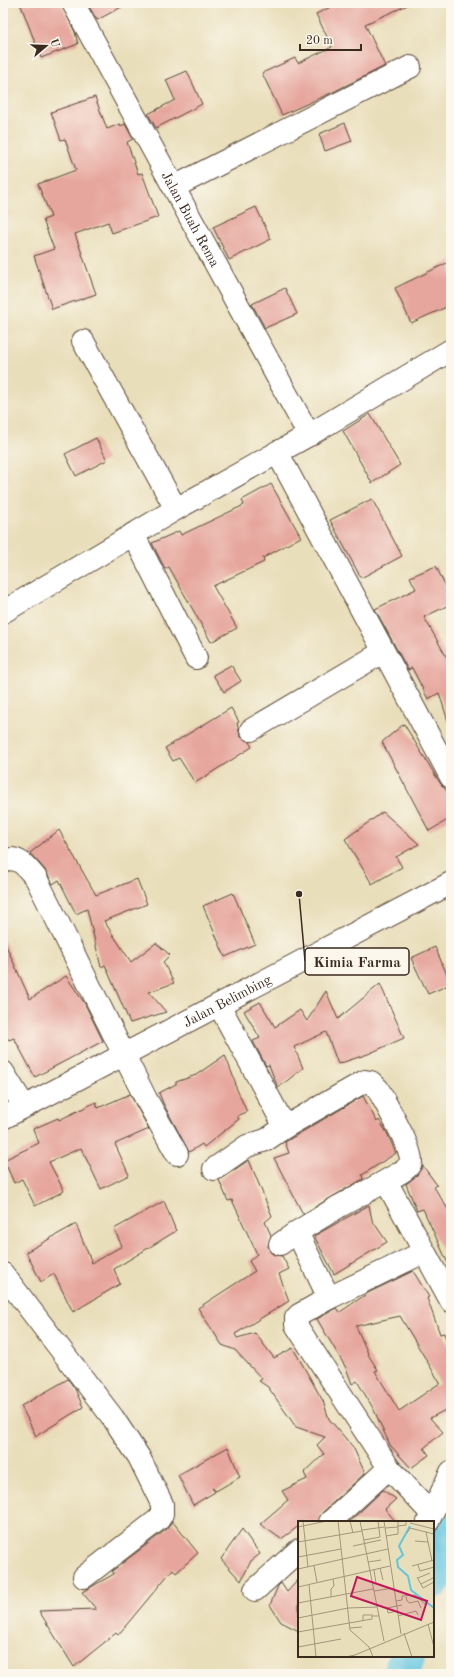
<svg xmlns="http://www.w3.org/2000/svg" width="454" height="1677" viewBox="0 0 454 1677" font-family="'Old Standard TT',serif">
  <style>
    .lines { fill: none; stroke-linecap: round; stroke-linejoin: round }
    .river { stroke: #62c6e0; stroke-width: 37 }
    .building { fill: #e6a69d; fill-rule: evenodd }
    .minor-casing { stroke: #554535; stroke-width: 24 }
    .minor { stroke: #fff; stroke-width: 22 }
    .labels { text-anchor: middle; stroke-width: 4; stroke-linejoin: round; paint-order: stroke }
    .street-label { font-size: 14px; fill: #3b2a1e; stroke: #fbf7ec }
    .inset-river { fill: none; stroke: #62c6e0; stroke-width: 2 }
    .inset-road { fill: none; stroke: #a3967c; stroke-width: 1 }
    .view { fill: #c2185b; fill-opacity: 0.15; stroke: #c2185b; stroke-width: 2 }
    .inset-edge { fill: none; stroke: #3b2a1e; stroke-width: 2 }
    .leader { fill: none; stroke: #3b2a1e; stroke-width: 1.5 }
    .callout-dot { fill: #3b2a1e; stroke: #fbf7ec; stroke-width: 1.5 }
    .callout { fill: #fbf7ec; stroke: #3b2a1e; stroke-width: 1.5 }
    .callout-label { font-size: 15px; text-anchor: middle; font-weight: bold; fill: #3b2a1e }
  </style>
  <rect width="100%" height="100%" fill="#fbf7ec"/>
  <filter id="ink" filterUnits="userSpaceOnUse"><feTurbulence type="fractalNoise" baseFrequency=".025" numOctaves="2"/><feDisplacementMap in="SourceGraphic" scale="8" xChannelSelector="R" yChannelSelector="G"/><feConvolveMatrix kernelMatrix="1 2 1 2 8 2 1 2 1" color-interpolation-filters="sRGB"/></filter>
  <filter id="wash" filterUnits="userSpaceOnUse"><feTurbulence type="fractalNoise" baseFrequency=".012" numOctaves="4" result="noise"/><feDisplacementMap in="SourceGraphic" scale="16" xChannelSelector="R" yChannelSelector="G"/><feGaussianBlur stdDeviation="0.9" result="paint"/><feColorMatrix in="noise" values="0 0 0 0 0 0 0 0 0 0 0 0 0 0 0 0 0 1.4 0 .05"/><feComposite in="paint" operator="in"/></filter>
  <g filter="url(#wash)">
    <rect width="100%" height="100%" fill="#e9deba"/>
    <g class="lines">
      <path class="river" d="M433,1580L451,1532
        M401,1674L407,1656"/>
    </g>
    <g id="blocks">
      <path class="building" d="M20,3H61L75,32L78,44L41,58Z
        M87,3H129L97,20Z
        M339,3H412L365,24L385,66L331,93L282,115L262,73L295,58L298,63L332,47L316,14Z
        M187,71L202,104L156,128L148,114L175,100L166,80Z
        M95,97L107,129L120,124L121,126L125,124L133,139L127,142L138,174L142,173L158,217L112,233L108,222L75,234L96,294L52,309L34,256L54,249L43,220L51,217L38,184L76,170L65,139L61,140L51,112Z
        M345,123L352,141L325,151L319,134Z
        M256,207L271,239L229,260L213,227Z
        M451,261V305L411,323L395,288Z
        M285,288L297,314L265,328L252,304Z
        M370,414L400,465L372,483L343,431Z
        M96,438L107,460L76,476L65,454Z
        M271,484L301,537L263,558L264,562L213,586L237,628L211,642L169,567L165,569L152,543L179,531L181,535L244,505L242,500Z
        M372,499L402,556L361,578L330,520Z
        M436,566L451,598V604L424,617L451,665V720L448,721L439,693L428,699L412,668L408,670L375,609L416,589L410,577Z
        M231,665L241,681L224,692L213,675Z
        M231,708L239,722L237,723L240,736L249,742L252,747L195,783L179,758L173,761L165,748Z
        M404,724L440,783L451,796V818L429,831L382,742Z
        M383,812L419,844L396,857L402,867L372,884L345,839Z
        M59,830L96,895L137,879L147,904L104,921L131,962L156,943L170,955L163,962L174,983L149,992L166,1012L130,1023L105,965L101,967L87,909L76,914L59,880L53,884L45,870L30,853Z
        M233,893L255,944L225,957L203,906Z
        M3,939L30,999L66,976L85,1004L103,1041L35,1077L14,1038L9,1040L3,1033Z
        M435,947L451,984L428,994L411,958Z
        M380,984L404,1038L368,1054L338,1064L326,1032L294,1047L303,1068L278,1088L269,1065L266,1066L254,1043L253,1041L260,1038L244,1011L260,1002L275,1027L300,1010L307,1021L326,991L338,1019Z
        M225,1055L236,1084L235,1085L247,1112L237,1116L239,1119L204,1147L202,1144L189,1152L163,1103L159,1093L176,1084V1082L196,1075Z
        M130,1094L149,1129L115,1144L129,1175L101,1189L81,1148L49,1162L64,1191L35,1206L22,1179L14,1183L4,1160L39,1143L33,1129L58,1118L59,1120L96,1102L98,1108Z
        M363,1096L377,1122L379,1120L387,1133L396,1153L362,1175L363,1179L303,1214L274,1158L289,1153L285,1142Z
        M249,1160L272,1216L265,1222L271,1235L268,1246L270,1252L274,1255L282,1256L289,1269L279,1274L289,1301L235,1334L237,1338L255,1333L274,1358L293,1348L323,1401L329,1419L353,1447L365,1473L322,1513L318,1522H299V1526L281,1539L260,1524L288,1500L282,1491L307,1479L304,1473L324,1454L317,1445L325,1437L296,1427L268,1387L259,1381L262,1379L235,1350L222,1345L198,1308L255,1271L249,1261L257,1254L232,1200L228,1201L219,1180Z
        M423,1166L437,1185L434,1187L451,1214V1270L423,1209L417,1211L406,1184L416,1176Z
        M164,1201L176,1231L114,1269L120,1284L73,1312L54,1274L41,1282L26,1252L76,1224L92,1263L122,1246L114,1229Z
        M369,1205L372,1220L387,1242L334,1274L314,1236Z
        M413,1271L429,1297L427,1298L440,1334L444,1333L451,1354V1407L430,1418L443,1432L424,1448L429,1455L411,1468L390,1445L373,1408L357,1381L352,1384L346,1368L317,1319L337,1308L340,1312L368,1293ZM400,1316L440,1383L399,1411L375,1371L378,1370L369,1356L356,1326Z
        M68,1379L75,1389L83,1407L36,1436L21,1406Z
        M228,1447L240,1477L216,1491L212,1488L215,1492L193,1505L178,1475Z
        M383,1490L396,1499L385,1509L396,1522H349Z
        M172,1521L198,1553L176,1573L173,1569L118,1635L116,1633L74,1667L39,1611L96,1609L82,1592L114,1574L112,1571L167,1529Z
        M242,1529L260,1554L251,1561L241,1581L221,1559Z
        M299,1579V1631L281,1622L270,1605L278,1586L281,1583L287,1592Z"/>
    </g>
  </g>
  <g filter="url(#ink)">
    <use href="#blocks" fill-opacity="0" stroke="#554535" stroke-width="1"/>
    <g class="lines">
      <g class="minor-casing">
        <g id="minor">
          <path id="s1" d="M73,3L309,435"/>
          <path d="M174,187L410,67"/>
          <path d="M83,341L176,509"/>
          <path d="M277,452L451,777"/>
          <path d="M133,534L196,658"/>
          <path d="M3,612L176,509L309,435L451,350"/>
          <path d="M251,730L383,652"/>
          <path d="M3,861C18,854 27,868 36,878L146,1099L177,1154"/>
          <path d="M219,1005L285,1127L365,1081L371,1082L378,1089C384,1101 414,1152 411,1162C408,1171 393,1176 386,1181L451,1301"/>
          <path d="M3,1072L24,1106"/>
          <path id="s2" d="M3,1118L451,883"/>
          <path d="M214,1169L247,1146L266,1140L285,1127"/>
          <path d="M280,1244L297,1232"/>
          <path d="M3,1274L113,1418L139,1457L162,1504V1514L159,1519L84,1577"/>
          <path d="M329,1298L424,1252"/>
          <path d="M389,1468L431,1513"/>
          <path d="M330,1522L389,1468L296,1325V1318L299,1315L329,1298L297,1232L338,1207L386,1181"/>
          <path d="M428,1522L451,1472"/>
          <path d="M255,1590L299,1550"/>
        </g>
      </g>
      <use href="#minor" class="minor"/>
    </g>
  </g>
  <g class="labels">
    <g class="street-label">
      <text dy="5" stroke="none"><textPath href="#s1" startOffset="246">Jalan Buah Rema</textPath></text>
      <text dy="5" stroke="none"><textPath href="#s2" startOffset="253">Jalan Belimbing</textPath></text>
    </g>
  </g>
  <g transform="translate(298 1521)">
    <rect width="136" height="136" fill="#e9deba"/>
    <path class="inset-river" d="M112,5L101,25L105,34L99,39L100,46L110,55L113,69L136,87"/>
    <path class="inset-road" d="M5,0L10,46M40,0L52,109L71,126L75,136M52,0L55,12M62,0L86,120M86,0L103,113M112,2L136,8M100,5L108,4V0M0,6L29,0M87,7L100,6M64,9L86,6M128,11L134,40M109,12L112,7L136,13M88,15L100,13V0M66,19L82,16L80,0M117,20L130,21M0,21L64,10M55,25L83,19M0,36L43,28M70,41L83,39M120,44L122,50L136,46M16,45L19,61M114,45L136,39M82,47L85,59M0,48L90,28M76,49L78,62M119,56L125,67L136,61M120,57L132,52M123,63L135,57M11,64L18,136M0,66L92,45M76,70L96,67M33,76V68L36,65L35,58M108,76L109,80L112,82L120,80L123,87M98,80L104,79V75L117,74L127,83M0,82L75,68M99,90L90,92L89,87L104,84M100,95L118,90L120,94M0,97L50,87L79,86M65,100V94H75M130,103L136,126M52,107L64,106M0,111L74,98V95H81M106,112L114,136M0,126L43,118M47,136L57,134L136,101"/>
    <path class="view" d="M59,56L129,80L123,99L53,75Z"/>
    <rect width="136" height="136" class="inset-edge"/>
  </g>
  <path class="leader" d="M299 894L305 961"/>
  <circle class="callout-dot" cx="299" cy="894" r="4"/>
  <rect class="callout" x="305" y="948" width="104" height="27" rx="4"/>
  <g class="callout-label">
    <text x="357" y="967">Kimia Farma</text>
  </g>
  <rect width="454" height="1677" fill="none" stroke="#fbf7ec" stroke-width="16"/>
  <g transform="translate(46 46) rotate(71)" stroke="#fbf7ec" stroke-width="3" paint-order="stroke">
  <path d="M0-3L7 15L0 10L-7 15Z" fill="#3b2a1e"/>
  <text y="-6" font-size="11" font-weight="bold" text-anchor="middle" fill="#3b2a1e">U</text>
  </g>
  <path d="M300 44v6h61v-6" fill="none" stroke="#3b2a1e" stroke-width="2"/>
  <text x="306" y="44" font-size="12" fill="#3b2a1e" stroke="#fbf7ec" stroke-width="3" paint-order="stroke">20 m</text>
</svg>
